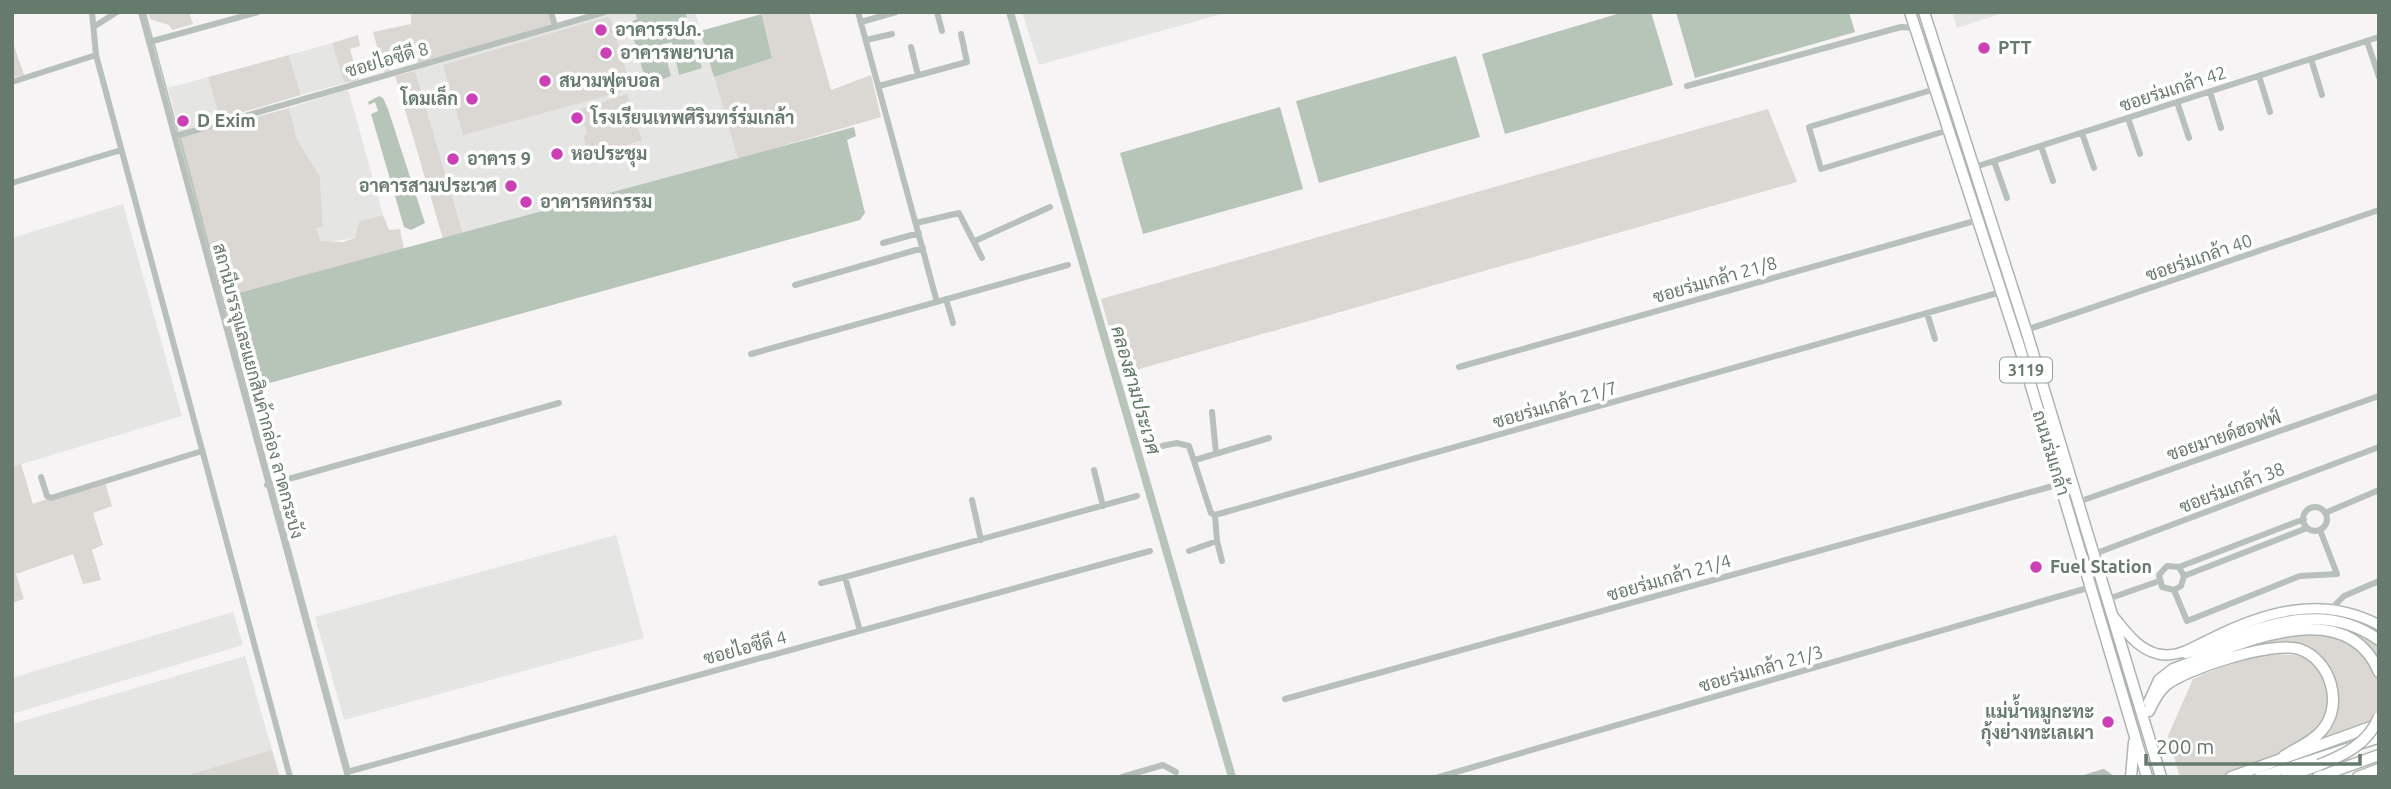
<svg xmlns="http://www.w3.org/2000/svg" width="2391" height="789" viewBox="0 0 2391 789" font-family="Ubuntu,Sarabun,sans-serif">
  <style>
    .built { fill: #e5e5e4 }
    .green { fill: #dbd8d4 }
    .water { fill: #b7c5b9 }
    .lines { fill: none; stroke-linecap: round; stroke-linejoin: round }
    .stream { stroke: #b7c5b9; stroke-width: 2 }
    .canal { stroke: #b7c5b9; stroke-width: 8 }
    .secondary-casing { stroke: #adb6b0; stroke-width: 12 }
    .primary-casing { stroke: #adb5af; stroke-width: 13 }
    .minor { stroke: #b8c0bb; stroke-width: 6 }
    .secondary { stroke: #fff; stroke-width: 9 }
    .primary { stroke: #fff; stroke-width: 10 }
    .primary-bridge-casing { stroke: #adb5af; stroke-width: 13; stroke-linecap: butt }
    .primary-bridge { stroke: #fff; stroke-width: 10 }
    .poi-dot { fill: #ce3eb7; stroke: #fff; stroke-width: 2.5 }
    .labels { text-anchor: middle; stroke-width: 7; stroke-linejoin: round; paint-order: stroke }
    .shield { fill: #fff; stroke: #94a399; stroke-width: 2 }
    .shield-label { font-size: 16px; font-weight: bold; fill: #667b6d }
    .poi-label { font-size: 18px; font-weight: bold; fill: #667b6d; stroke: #fff; text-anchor: start }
    .street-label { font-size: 18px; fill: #667b6d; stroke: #fff }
    .water-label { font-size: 19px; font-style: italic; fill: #607764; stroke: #fff }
  </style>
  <rect width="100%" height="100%" fill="#f7f4f5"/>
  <path class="built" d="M614,12H695L738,159L463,234L414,68Z
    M1022,12H1229L1039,65Z
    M1952,12H2006L1957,28Z
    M332,43L344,83L301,95L289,55Z
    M208,77L220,119L180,132L168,88Z
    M348,89L383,215L359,221L355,238L327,242L321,241L316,228L323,227L320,177L297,139L289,108Z
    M123,204L182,416L12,467V238Z
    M616,535L644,638L344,720L315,617Z
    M233,612L243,645L12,714V678Z
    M245,656L272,750L181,777H12V724Z"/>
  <path class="green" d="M148,12H189L193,24L172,30L169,25L150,19Z
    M411,12H548L552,25L418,63L415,55L390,64V71L384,72L373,32L411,24Z
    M762,12H809L831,90L871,75L881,117L738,159L714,77L772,57Z
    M607,17L611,19L631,89L463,135L443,65Z
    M358,35L360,46L350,49L359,80L344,83L332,43Z
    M12,40L24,75L12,78Z
    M289,55L301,95L220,119L208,77Z
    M415,71L463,234L443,239L395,76Z
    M627,94L642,140L589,157L583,135L587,134L580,109Z
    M289,108L297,139L320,177L323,227L316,228L321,241L343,242L355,238L359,221L383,215L389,230L400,229L404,250L238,293L220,294L178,138Z
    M1768,109L1797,182L1122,374L1101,299Z
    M21,464L33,504L104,479L112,506L93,513L103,545L92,550L101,580L83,584L73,554L16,574L24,599L12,603V467Z
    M2305,612L2350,616L2379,630V727L2253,777H2180L2168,736L2193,679C2228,664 2268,647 2307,658L2322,676L2331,670C2314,644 2287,642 2258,643L2305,632Z
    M272,750L280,777H181Z"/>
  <path class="water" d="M635,12H685L702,68L679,75L672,42L656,46L660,59L666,58L671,76L647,85L629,23L637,19Z
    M1624,12H1651L1673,85L1505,134L1482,54Z
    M1676,12H1849L1855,32L1695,78Z
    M762,14L772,58L714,77L700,31Z
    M1456,56L1480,137L1319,183L1296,101Z
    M379,96L383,98L388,109L425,223L411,230L404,227L371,114L378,111L375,102L369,105L368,102Z
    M1280,107L1303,189L1143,234L1120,153Z
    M854,127L856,136L847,140L865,213L860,220L266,384L259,383L255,377L237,305L238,293Z"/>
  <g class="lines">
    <path class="stream" d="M145,12L152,38
      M154,44L178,133
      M180,138L271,481
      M273,486L349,768"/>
    <path class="canal" d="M1010,12L1232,777"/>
    <g class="secondary-casing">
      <path id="secondary" d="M2113,616C2126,631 2137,649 2158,654C2178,658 2191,648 2208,640C2263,612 2321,594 2379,625
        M2259,777L2379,738"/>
    </g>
    <g class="primary-casing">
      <path id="primary" d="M1910,12L2020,349L2147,777
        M1924,12L2026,330L2161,777
        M2186,653C2250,634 2317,595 2379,640
        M2149,702L2159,680L2173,669C2230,649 2344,589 2379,672
        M2149,711C2153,702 2158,692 2166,685C2188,668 2272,641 2299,649C2330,659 2344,703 2323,729C2314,741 2297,748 2284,756
        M2131,777L2134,742
        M2231,777L2379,724
        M2286,777L2319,765
        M2318,777L2379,755
        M2358,777L2379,769"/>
    </g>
    <path class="minor" d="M92,12L96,55L290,777
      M141,12L348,777
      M551,12L555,26
      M858,12L937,302
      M937,12L942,31
      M861,22L896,12
      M95,26L117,12
      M866,40L892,34
      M2367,41L2379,77
      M149,42L258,12
      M911,47L918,75
      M2311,59L2322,95
      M2259,76L2270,112
      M12,82L96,55
      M879,86L967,62L961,34
      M1687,86L1901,27L1915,28
      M1935,89L1809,127L1821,169L1949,130
      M2210,92L2221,128
      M2177,102L2189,138
      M2128,118L2140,154
      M2082,133L2094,168
      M176,136L605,12
      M2041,146L2053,181
      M1994,161L2007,198
      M1975,167L2379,37
      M12,183L121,150
      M916,223L959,213L982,258
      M975,241L1050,207
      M883,243L919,233
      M795,285L923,248
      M946,299L953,323
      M1927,313L1935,339
      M2026,330L2379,210
      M751,354L1068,265
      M1459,367L1978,220
      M1212,412L1216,453
      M1162,446L1177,443L1189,446L1211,513L1215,515L2001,292
      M1195,460L1269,438
      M1094,470L1103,506
      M41,477L47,496L51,498L202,451
      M267,485L559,403
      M972,500L981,540
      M2078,502L2379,396
      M2303 519a12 12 0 1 1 24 0a12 12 0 1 1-24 0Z
      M2325,513L2379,490
      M1217,541L1222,561
      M1189,551L1217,541L1215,515
      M2094,554L2379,447
      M2179,567L2184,576L2181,586L2174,590L2162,587L2159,575L2167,566L2179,567L2304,519
      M2184,576L2307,528
      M821,583L845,577
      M2174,590L2187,621L2300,576L2337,574L2320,530
      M2108,599L2159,581
      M2332,608L2344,596L2379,581
      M860,631L845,577L1137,496
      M1285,699L2060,484
      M347,772L1150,551
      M1122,777L1163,765L1176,772
      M1439,777L2091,587
      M2087,777L2103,772L2110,777"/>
    <use href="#secondary" class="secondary"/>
    <use href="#primary" class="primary"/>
    <g class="primary-bridge-casing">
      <path id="primary-bridge" d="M2319,765C2344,755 2368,744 2379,717"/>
    </g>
    <use href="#primary-bridge" class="primary-bridge"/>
  </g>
  <g class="poi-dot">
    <circle cx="601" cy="30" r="7"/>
    <circle cx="1984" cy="48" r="7"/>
    <circle cx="606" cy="53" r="7"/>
    <circle cx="545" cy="81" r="7"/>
    <circle cx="472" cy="99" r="7"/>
    <circle cx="577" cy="118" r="7"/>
    <circle cx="183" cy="121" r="7"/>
    <circle cx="557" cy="154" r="7"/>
    <circle cx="453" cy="159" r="7"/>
    <circle cx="511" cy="186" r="7"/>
    <circle cx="526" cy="202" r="7"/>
    <circle cx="2036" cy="567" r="7"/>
    <circle cx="2108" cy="722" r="7"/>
  </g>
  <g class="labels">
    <rect class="shield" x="2000" y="357.5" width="52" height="25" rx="5"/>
    <g class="shield-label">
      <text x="2026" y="376">3119</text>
    </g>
    <g class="poi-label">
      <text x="615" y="36">อาคารรปภ.</text>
      <text x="1998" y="54">PTT</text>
      <text x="620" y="59">อาคารพยาบาล</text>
      <text x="559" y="87">สนามฟุตบอล</text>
      <text x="458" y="105" text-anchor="end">โดมเล็ก</text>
      <text x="591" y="124">โรงเรียนเทพศิรินทร์ร่มเกล้า</text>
      <text x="197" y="127">D Exim</text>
      <text x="571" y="160">หอประชุม</text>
      <text x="467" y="165">อาคาร 9</text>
      <text x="497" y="192" text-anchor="end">อาคารสามประเวศ</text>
      <text x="540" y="208">อาคารคหกรรม</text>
      <text x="2050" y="573">Fuel Station</text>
      <text x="2094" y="718" text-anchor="end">แม่น้ำหมูกะทะ<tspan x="2094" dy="21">กุ้งย่างทะเลเผา</tspan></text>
    </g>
    <g class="street-label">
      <text transform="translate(387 60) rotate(-16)" y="6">ซอยไอซีดี 8</text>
      <text transform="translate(2173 89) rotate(-18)" y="6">ซอยร่มเกล้า 42</text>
      <text transform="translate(2199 258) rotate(-19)" y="6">ซอยร่มเกล้า 40</text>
      <text transform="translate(1715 280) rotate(-16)" y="6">ซอยร่มเกล้า 21/8</text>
      <text transform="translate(258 391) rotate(75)" y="6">สถานีบรรจุและแยกสินค้ากล่อง ลาดกระบัง</text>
      <text transform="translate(1555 405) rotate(-16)" y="6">ซอยร่มเกล้า 21/7</text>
      <text transform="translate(2224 436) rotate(-19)" y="6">ซอยมายด์ฮอฟฟ์</text>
      <text transform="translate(2051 453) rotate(73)" y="6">ถนนร่มเกล้า</text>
      <text transform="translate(2232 488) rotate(-21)" y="6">ซอยร่มเกล้า 38</text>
      <text transform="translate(1669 578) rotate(-16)" y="6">ซอยร่มเกล้า 21/4</text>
      <text transform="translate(745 648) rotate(-15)" y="6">ซอยไอซีดี 4</text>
      <text transform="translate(1761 669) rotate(-16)" y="6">ซอยร่มเกล้า 21/3</text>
    </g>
    <g class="water-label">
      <text transform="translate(1136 390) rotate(74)" y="7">คลองสามประเวศ</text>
    </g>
  </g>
  <rect width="2391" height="789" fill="none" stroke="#667b6d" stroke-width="28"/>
  <path d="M2146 754v10h214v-10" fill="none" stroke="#667b6d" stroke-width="3.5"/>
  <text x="2156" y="754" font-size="21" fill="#667b6d" stroke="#ffffff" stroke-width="5" paint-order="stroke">200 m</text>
</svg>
